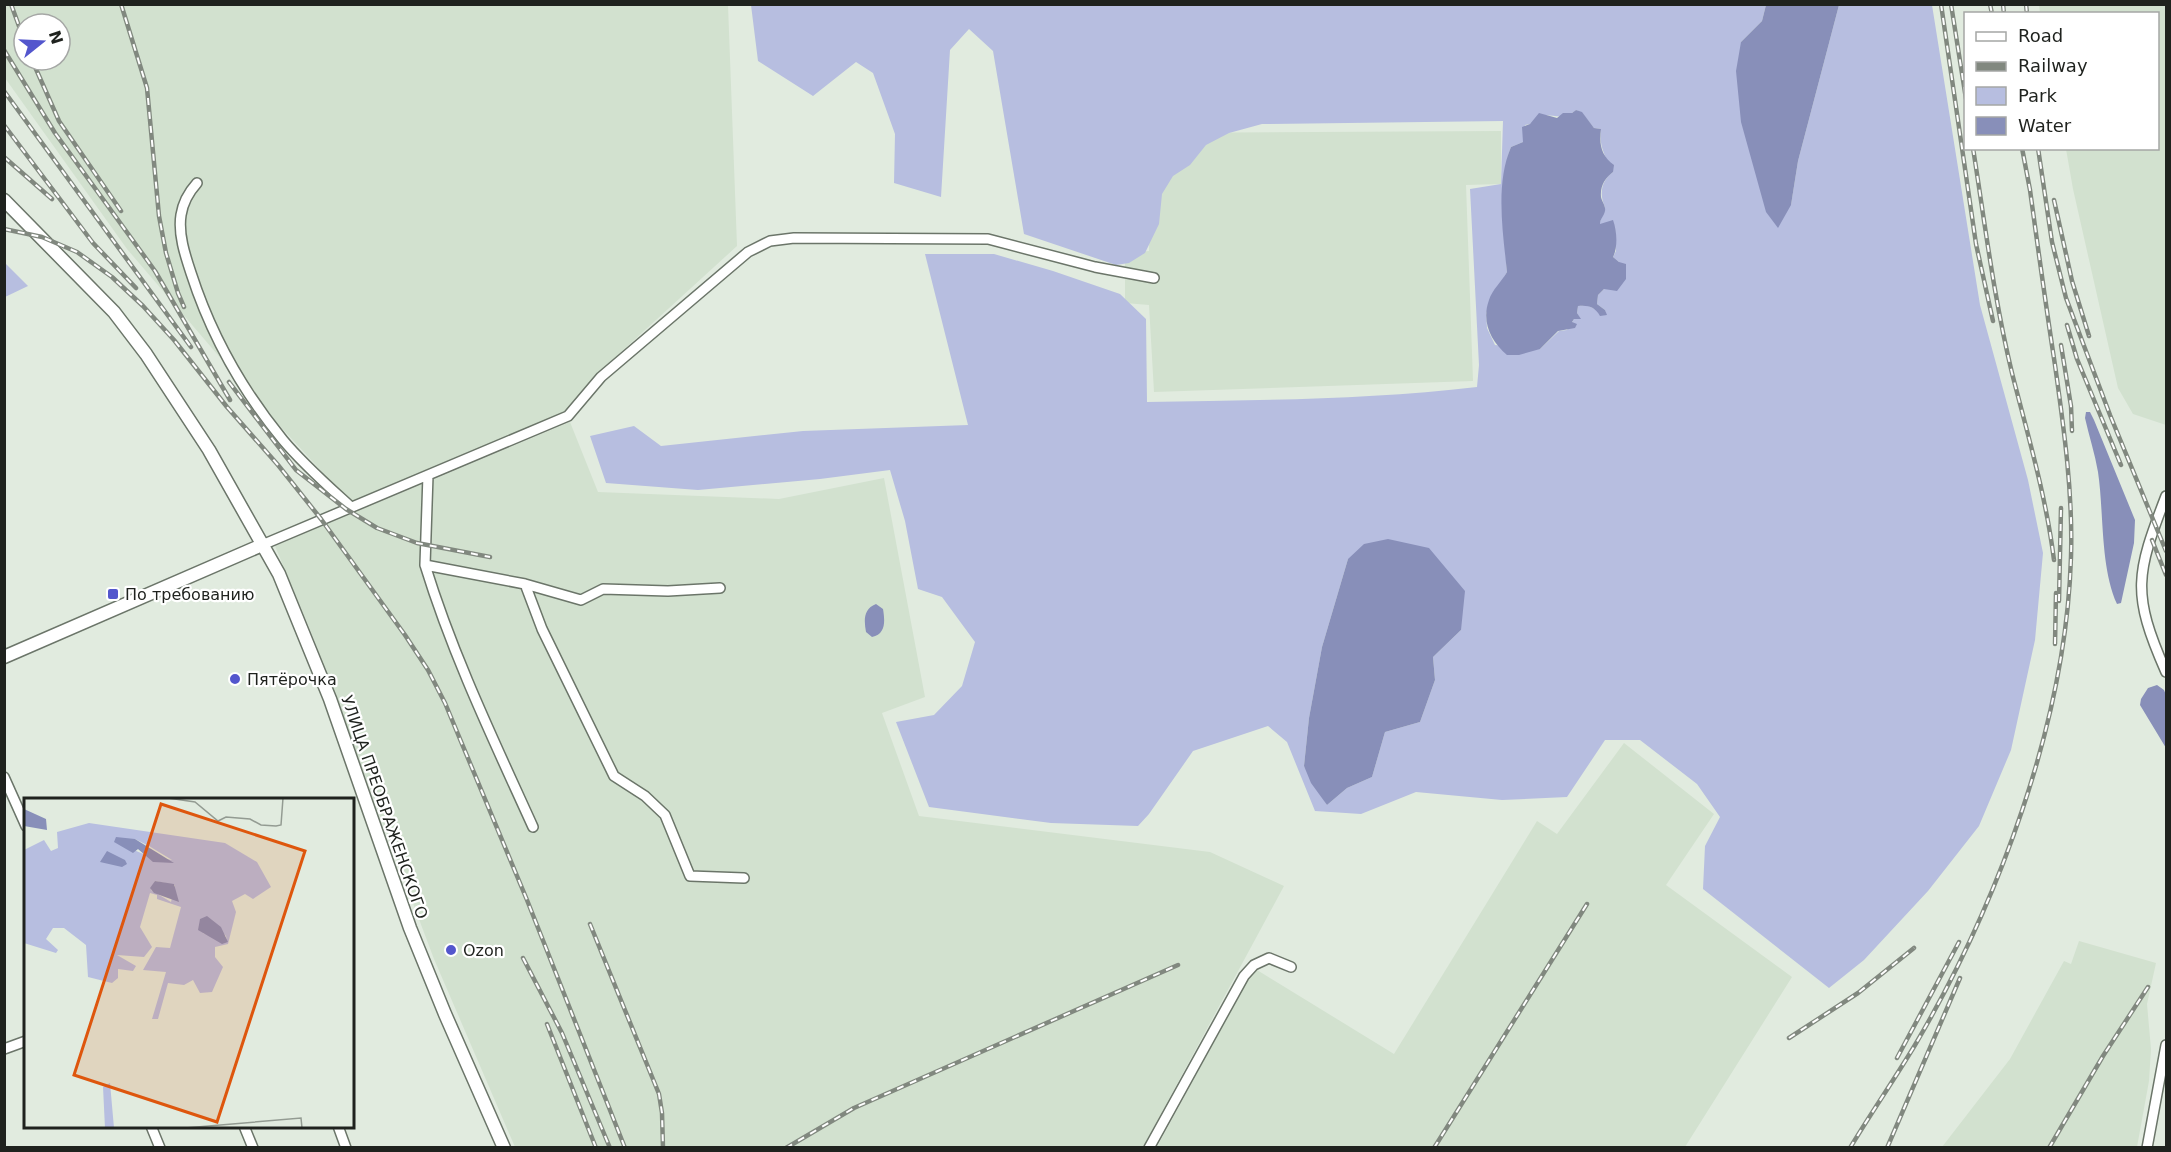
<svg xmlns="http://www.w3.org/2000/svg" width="2171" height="1152" viewBox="0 0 2171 1152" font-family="'DejaVu Sans',sans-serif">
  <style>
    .built { fill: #d2e1cf; fill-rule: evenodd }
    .green { fill: #b7bee0; fill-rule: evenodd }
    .water { fill: #888fb9 }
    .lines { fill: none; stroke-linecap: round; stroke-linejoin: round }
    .minor-casing { stroke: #6b7569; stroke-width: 12 }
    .tertiary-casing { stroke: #6b7569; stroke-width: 15 }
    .minor { stroke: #fff; stroke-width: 9 }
    .tertiary { stroke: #fff; stroke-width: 12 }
    .rail-casing { stroke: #81887f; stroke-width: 4.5 }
    .rail { stroke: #fff; stroke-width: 2; stroke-dasharray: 7; stroke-linecap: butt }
    .poi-dot { fill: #5356cd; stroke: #fff; stroke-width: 2 }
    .labels { text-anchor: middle; stroke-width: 4.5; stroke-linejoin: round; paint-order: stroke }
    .poi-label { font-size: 16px; fill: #1f221e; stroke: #fff; text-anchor: start }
    .street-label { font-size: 16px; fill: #1f221e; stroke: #fff }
    .inset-road { fill: none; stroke: #939b92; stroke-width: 1.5 }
    .view { fill: #de560d; fill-opacity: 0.15; stroke: #de560d; stroke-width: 3 }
    .inset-edge { fill: none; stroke: #1f221e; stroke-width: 3 }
  </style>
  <rect width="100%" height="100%" fill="#e1ebdf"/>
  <path class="built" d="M4,5H728L737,246L598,373L566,412L350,502L265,410L127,249L5,78ZM24,24H60V60H24Z
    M2039,5H2166V425L2133,414L2118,388L2073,189L2066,149L2158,148V14L2040,13Z
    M1501,131V184L1466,185L1473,381L1154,392L1149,305L1125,303V253L1149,251L1151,133Z
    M570,422L598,492L779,499L884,478L925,697L882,713L919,816L1210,852L1284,886L1143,1147H515L434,959L311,632L275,546Z
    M1624,743L1714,814L1666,885L1792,977L1685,1147H1157L1249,978L1257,970L1394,1054L1537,821L1557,834Z
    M2079,941L2156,963L2147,1004L2151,1049L2149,1081L2137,1147H1942L2010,1059L2064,961L2071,964Z"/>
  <path class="green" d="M751,5H1766L1762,21L1741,42L1791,205L1798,161L1839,5H1932L1980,305L2028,480L2043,553L2035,640L2011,750L1979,826L1928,891L1864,960L1829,988L1703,889L1705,846L1720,817L1697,784L1640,740H1605L1567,797L1502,800L1416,792L1361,814L1315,811L1287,742L1268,726L1193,751L1149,814L1138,826L1051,823L929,807L896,722L934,715L962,686L975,642L942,597L918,589L905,521L890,470L820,479L698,490L606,483L590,436L634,426L661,446L803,431L968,425L925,254H994L1053,271L1120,294L1146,319L1147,402C1257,400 1368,400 1477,387L1479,365L1470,189L1501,184L1503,121L1262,124L1229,133L1206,145L1190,165L1173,176L1162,194L1159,224L1145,253L1129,263L1116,265L1024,234L993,51L969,29L950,50L941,197L894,183L895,134L873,73L856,62L813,96L758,61ZM1576,110L1582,113L1594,128L1601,129C1599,149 1605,154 1613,172C1601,181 1599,194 1605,207L1599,225L1615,227L1616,251L1613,257L1619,262L1610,289H1604L1598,295L1597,304L1605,310L1606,315L1587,305L1578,306L1577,313L1580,319H1574L1567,330L1559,331L1540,349L1495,345L1487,328L1486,313L1507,272L1503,220L1508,155L1511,147L1523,142L1525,125L1530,124L1546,115C1557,116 1566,119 1576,110ZM1348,559L1461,630L1433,657L1435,680L1420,722L1385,732L1372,777L1347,788L1327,805L1304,766L1309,718L1322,647Z
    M5,263L28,286L5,297H4Z"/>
  <path class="water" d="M1766,5H1839L1798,161L1791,205L1778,228L1766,212L1741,122L1736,71L1741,42L1762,21Z
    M1576,110L1582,112L1594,128L1601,129C1599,145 1601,155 1614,165L1613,172C1605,178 1600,186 1601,197C1602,202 1606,206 1605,211C1604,216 1600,219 1600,224L1613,220C1617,231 1618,247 1613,257L1619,262L1626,264V279L1617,291L1604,289L1598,295L1597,304L1605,310L1607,315L1600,316C1595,307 1589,305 1578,306L1577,313L1581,319H1574L1572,322L1577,324L1575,328L1558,331L1540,349L1519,355H1507C1491,341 1481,322 1489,300C1492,290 1502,281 1507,272C1503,233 1495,184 1511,147L1523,142L1522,127L1530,124L1539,113L1557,118L1563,113H1572Z
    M2086,412H2090L2094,420L2135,520L2134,543L2121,603L2117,604C2100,567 2104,512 2098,472C2095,454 2089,436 2085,418Z
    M1388,539L1429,548L1465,591L1461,630L1433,657L1435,680L1420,722L1385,732L1372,777L1347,788L1327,805L1311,783L1304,766L1309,718L1322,647L1348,559L1364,544Z
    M876,604L883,609C885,621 886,634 872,637L866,632C864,621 863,609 876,604Z
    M2157,685L2164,690L2166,695V748L2140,705L2141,699L2148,688Z"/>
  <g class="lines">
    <g class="minor-casing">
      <path id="minor" d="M197,183C188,193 183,202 181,215C178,234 185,255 191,273C211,335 241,389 283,440C303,464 327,485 351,507
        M428,475L425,565L525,584L542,629L614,776L645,796L665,815L690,876L744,878
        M2166,496C2136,574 2131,593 2166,672
        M262,545L568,416L601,377L748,252L770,241L794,238L988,239L1095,267L1154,278
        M425,565C453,656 494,741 533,827
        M525,584L581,600L603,589L668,591L720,588
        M4,777L26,826
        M4,1049L26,1041
        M151,1126L160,1148
        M244,1126L253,1148
        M338,1126L346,1148
        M1149,1148L1244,976L1254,965L1269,958L1291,967
        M2147,1148L2166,1045"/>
    </g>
    <g class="tertiary-casing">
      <path id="tertiary" d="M4,200L114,312L146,354L209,450L279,574L330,699L410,928L445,1014L504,1148
        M4,657L262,545"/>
    </g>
    <use href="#minor" class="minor"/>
    <use href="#tertiary" class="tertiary"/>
    <g class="rail-casing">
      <path id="rail" d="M11,4L24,40
        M121,4L147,88L159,216L166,253L178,293L184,307
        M1941,4L1976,244L1993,321
        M1951,4L1966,99
        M1990,4L1992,14
        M2003,4L2004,14
        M2026,4L2027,14
        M4,50L55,133L155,271L230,400
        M32,60L59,121L121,211
        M4,91L191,347
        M4,125L93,243L136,288
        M1973,148C1985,224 1994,299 2012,373C2028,436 2046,496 2054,560
        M2038,148L2052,242L2066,298L2110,415L2166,551
        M4,157L52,199
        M2054,200L2072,281L2089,336
        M4,229L42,237L77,252L112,277L143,306L174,340L227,407L278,465L321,519L405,635L428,670L445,703L527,900L625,1148
        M2067,325L2077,359L2121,465
        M2061,345L2071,406L2072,431
        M229,382L296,470L346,509L377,528L417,543L490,557
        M2152,540L2166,575
        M2059,601L2061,508
        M2055,644L2056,593
        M590,924L659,1094L662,1113L663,1148
        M523,958L562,1033L610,1148
        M547,1024L596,1148
        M1789,1038L1858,993L1914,948
        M1897,1058L1959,942
        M786,1148L854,1108L1178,965
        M1434,1148L1587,904
        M1850,1148C1871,1113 1894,1080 1915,1045C1998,904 2066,722 2071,557C2073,493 2064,429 2055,365C2046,307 2038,248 2030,190L2022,148
        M1887,1148L1960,978
        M2049,1148L2103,1056L2148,987"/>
    </g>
    <use href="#rail" class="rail"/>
  </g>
  <g class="poi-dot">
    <rect x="107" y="588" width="12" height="12" rx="3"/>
    <circle cx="235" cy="679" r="6"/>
    <circle cx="451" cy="950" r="6"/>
  </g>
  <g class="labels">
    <g class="poi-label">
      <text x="125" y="600">По требованию</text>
      <text x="247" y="685">Пятёрочка</text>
      <text x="463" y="956">Ozon</text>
    </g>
    <g class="street-label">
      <text transform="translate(385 807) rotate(71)" y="6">УЛИЦА ПРЕОБРАЖЕНСКОГО</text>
    </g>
  </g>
  <g transform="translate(24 798)">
    <rect width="330" height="330" fill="#e1ebdf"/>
    <path d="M65,25L201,45L233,64L247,89L229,101L221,96L208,103L212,114L204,146L191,149V159L199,169L188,194L176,195L169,182L160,187L144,185L134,221H128L142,174L119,172L132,149L146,150L157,109L133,101V97L126,95L116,129L128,149L120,159L93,157L112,168L109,173L94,171V180L88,185L64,179L62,147L40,130H29L22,141L34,152L32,155L0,145V52L20,42L27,53L34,50L33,34ZM111,41L125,48L148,62L124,58L91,44ZM131,83L151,87L147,104L127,92ZM189,125L202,138L203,144L179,135ZM86,285L90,330H81L79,289Z" fill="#b7bee0" fill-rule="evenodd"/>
    <path d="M0,11L22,21L23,32L0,28ZM92,39L111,41L150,65L129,64L114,51L109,55L90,44ZM83,53L101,62L103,66L98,69L76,64ZM131,83L150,86L155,104L130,95L126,90ZM183,118L197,129L204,144L198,146L174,132L176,121Z" fill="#888fb9"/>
    <path class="inset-road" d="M144,0L171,4L194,23L202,19L226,21L237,27L252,28L257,27L259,0M161,330L277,320L278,330"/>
    <path class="view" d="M137,6L281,53L193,324L50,277Z"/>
    <rect width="330" height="330" class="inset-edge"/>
  </g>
  <rect width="2171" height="1152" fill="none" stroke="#1f221e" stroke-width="12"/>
  <rect x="1964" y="12" width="195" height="138" fill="#ffffff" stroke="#a5a7a5" stroke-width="1.5"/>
  <rect x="1976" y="32" width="30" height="9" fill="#ffffff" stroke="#a5a7a5" stroke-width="1.5"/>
  <text x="2018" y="42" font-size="18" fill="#1f221e">Road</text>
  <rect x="1976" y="62" width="30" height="9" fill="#81887f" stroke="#a5a7a5" stroke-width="1.5"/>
  <text x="2018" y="72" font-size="18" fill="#1f221e">Railway</text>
  <rect x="1976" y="87" width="30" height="18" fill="#b7bee0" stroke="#a5a7a5" stroke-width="1.5"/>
  <text x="2018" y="102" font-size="18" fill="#1f221e">Park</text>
  <rect x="1976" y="117" width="30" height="18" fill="#888fb9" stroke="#a5a7a5" stroke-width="1.5"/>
  <text x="2018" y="132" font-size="18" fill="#1f221e">Water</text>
  <g transform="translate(42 42) rotate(72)"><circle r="28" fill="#ffffff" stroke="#a5a7a5" stroke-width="1.5"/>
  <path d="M0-4.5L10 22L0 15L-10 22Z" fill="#5356cd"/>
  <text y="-9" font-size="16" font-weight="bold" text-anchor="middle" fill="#1f221e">N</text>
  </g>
</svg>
